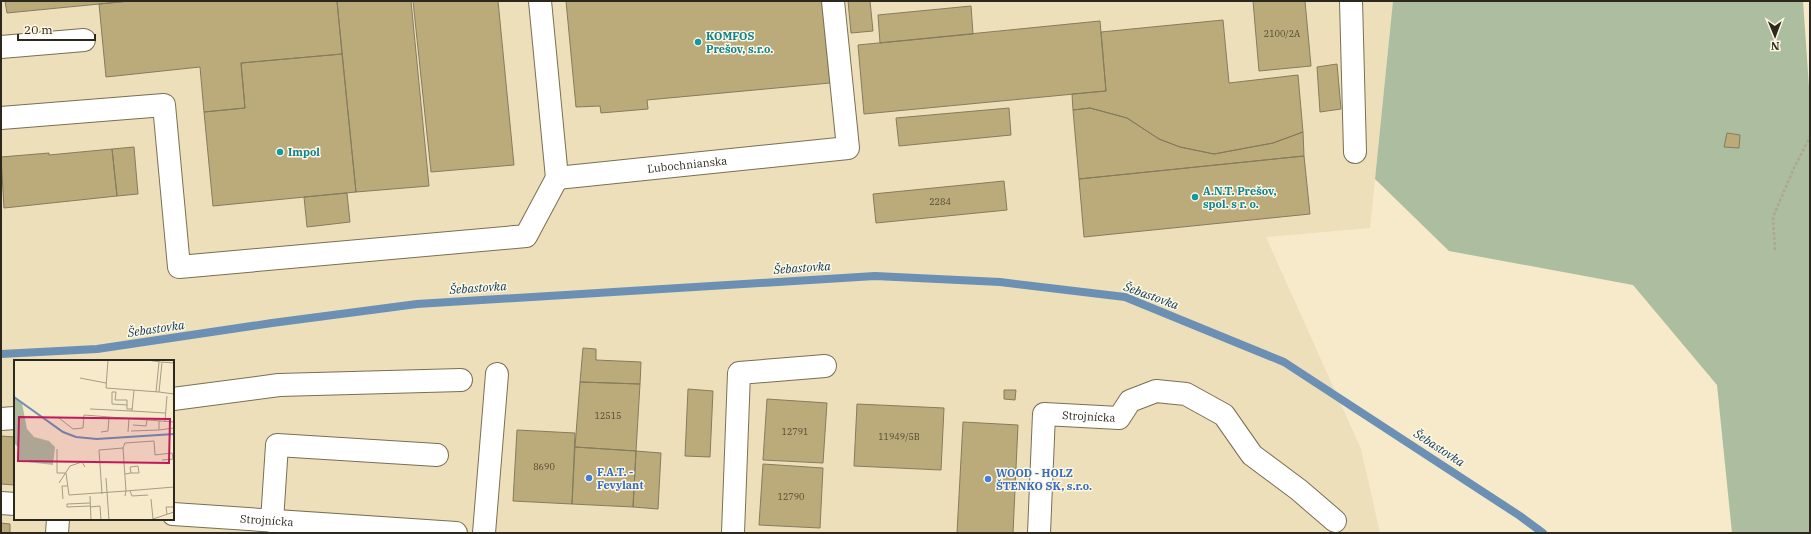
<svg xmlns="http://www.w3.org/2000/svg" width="1811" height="534" viewBox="0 0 1811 534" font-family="'IBM Plex Serif',serif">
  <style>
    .built { fill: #eddfb9; fill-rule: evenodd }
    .green { fill: #acbe9f }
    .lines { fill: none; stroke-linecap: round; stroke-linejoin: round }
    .stream { stroke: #6b90b4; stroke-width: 8 }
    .building { fill: #bcab7a; stroke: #857b5f }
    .minor-casing { stroke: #796f53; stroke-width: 24 }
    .path { stroke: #b0a68e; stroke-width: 2.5; stroke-dasharray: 3 2; stroke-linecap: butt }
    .minor { stroke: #fff; stroke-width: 22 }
    .culture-dot { fill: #0f9aa8; stroke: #fef8e5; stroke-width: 1.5 }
    .shop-dot { fill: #3f7fe0; stroke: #fef8e5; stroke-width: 1.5 }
    .labels { text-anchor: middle; stroke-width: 3; stroke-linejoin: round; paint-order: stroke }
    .number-label { font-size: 9px; fill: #514934 }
    .culture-label { font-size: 11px; font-weight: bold; fill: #0d838f; stroke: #fef8e5; text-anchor: start }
    .street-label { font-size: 11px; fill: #2d281d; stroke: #fef8e5 }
    .shop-label { font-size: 11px; font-weight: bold; fill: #366cbe; stroke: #fef8e5; text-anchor: start }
    .water-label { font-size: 12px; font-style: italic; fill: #09365a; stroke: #fef8e5 }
    .inset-river { fill: none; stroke: #6b90b4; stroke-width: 2 }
    .inset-road { fill: none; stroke: #a69c85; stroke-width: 1 }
    .view { fill: #c2185b; fill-opacity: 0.15; stroke: #c2185b; stroke-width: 2 }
    .inset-edge { fill: none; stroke: #2d281d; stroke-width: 2 }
  </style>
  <rect width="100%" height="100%" fill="#f6eacb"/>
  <path class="built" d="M1,1H1393L1370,228L1266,237L1361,449L1380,533H1ZM15,361H173V519H15Z"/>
  <path class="green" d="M1393,1H1803L1810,101V533H1732L1717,385L1633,285L1449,251L1375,179Z"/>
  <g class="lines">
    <path class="stream" d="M1,354L97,349L272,323L417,304L875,276L1000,282L1125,297L1284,362L1520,516L1543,533"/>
  </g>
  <path class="building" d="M5,1H130L7,13Z
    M130,1H337L342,54L241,63L245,108L204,112L200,67L106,77L99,4Z
    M337,1H411L429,186L356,192Z
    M413,1H498L514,165L431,172Z
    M566,1H822L830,83L647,100L648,109L601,113L600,106L576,107Z
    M848,1H870L873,31L851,33Z
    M1253,1H1305L1311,66L1259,71Z
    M971,6L973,34L880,43L878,15Z
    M1223,20L1229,83L1298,75L1303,132L1273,143L1214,154L1180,147L1159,139L1127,118L1090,108L1073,110L1072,94L1106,91L1101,32Z
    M1100,21L1106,91L864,114L858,45Z
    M342,54L356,192L213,206L204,112L245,108L241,63Z
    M1337,64L1341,109L1320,112L1317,67Z
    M1009,108L1011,135L899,146L896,118Z
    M1090,108L1127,118L1159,139L1180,147L1214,154L1273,143L1303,132L1304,156L1079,179L1073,110Z
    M1727,133L1740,135L1739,148L1724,147Z
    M134,147L138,194L117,196L112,149Z
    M112,149L117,196L4,208L1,157L49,153V155Z
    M1304,156L1310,214L1084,237L1079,179Z
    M1004,181L1007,210L876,223L873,194Z
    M347,193L350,222L307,227L304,197Z
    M583,348L596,349V360L641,362L640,384L580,382Z
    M580,382L640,384L636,451L575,447Z
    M688,389L713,391L710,457L685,456Z
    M1004,390H1016L1015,400L1004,399Z
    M767,399L827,403L823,463L763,460Z
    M857,404L944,408L941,470L854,466Z
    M963,422L1018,425L1013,533H957Z
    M517,430L575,433L572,504L513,501Z
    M1,436L15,437V485L1,484Z
    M575,447L636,451L633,507L572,504Z
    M636,451L661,453L658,509L633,507Z
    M763,464L823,468L820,528L759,525Z
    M1,523L10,524V533H1Z"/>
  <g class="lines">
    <g class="minor-casing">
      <g id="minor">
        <path d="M540,1L557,178"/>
        <path d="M1351,1L1355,152"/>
        <path d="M1,47L84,40"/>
        <path d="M1,118L164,105L179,267L526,236L557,178"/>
        <path id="s1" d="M557,178L848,148L833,1"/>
        <path d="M173,399L279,385L461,380"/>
        <path d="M1,419L15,418"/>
        <path d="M1,503L15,504"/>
        <path id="s2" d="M173,514L456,533"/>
        <path d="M272,521L277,445L437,455"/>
        <path d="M57,533L58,519"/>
        <path d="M484,533L497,374"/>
        <path d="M733,533L739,373L825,366"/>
        <path id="s3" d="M1039,533L1044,414L1119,418L1130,401L1156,391L1186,394L1224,415L1252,455L1299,490L1335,521"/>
      </g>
    </g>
    <path class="path" d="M1775,250L1773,217L1794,168L1810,137"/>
    <use href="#minor" class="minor"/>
  </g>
  <g class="culture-dot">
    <circle cx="698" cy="42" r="4"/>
    <circle cx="280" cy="152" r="4"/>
    <circle cx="1195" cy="197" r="4"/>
  </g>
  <g class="shop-dot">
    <circle cx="589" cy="478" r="4"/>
    <circle cx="988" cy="479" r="4"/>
  </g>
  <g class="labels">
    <g class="number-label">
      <text x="1282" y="37">2100/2A</text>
      <text x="940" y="205">2284</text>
      <text x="608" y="419">12515</text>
      <text x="795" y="435">12791</text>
      <text x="899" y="440">11949/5B</text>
      <text x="544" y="470">8690</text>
      <text x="791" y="500">12790</text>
    </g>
    <g class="culture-label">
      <text x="706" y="40">KOMFOS<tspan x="706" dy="13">Prešov, s.r.o.</tspan></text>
      <text x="288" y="156">Impol</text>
      <text x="1203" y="195">A.N.T. Prešov,<tspan x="1203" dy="13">spol. s r. o.</tspan></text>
    </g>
    <g class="street-label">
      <text dy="4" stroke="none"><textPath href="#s1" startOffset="131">Ľubochnianska</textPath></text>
      <text dy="4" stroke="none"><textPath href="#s3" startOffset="164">Strojnícka</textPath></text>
      <text dy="4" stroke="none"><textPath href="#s2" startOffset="94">Strojnícka</textPath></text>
    </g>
    <g class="shop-label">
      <text x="597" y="476">F.A.T. -<tspan x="597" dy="13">Fevylant</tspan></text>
      <text x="996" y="477">WOOD - HOLZ<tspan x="996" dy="13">ŠTENKO SK, s.r.o.</tspan></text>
    </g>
    <g class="water-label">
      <text transform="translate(802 268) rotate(-4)" y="4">Šebastovka</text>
      <text transform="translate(478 288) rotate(-4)" y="4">Šebastovka</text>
      <text transform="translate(1151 296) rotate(20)" y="4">Šebastovka</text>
      <text transform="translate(156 329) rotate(-8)" y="4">Šebastovka</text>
      <text transform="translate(1439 448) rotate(33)" y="4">Šebastovka</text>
    </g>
  </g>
  <g transform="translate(14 360)">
    <rect width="160" height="160" fill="#f6eacb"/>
    <path d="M0,36L8,43L13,69L20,77L35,81L41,87L39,105L5,101L4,87L0,83Z" fill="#acbe9f"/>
    <path class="inset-river" d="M0,37L49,72L62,77L83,79L160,74"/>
    <path class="inset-road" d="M94,0L92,28L145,32M133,0L147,2M160,3L148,2L145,32L160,34M66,18L92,23M142,32L145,2M113,45L98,44V32H102L101,40H113V49H118M76,49L118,51L120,30M118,51L151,53M45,58L59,69L69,68L70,55L160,62M145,61V70L160,68M151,61L153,36M119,65L132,66L133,60M117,71L145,70M87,72L94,71L95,57M114,72L115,58M109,88L111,83L140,81L141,95L158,93L159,99M43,89V113H52L55,135L112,131L109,88M148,100L160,99M111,114L117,113H125L124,106L116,107L117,113M92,118L95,160M45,123L56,106L68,102L71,107M116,131L118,136L134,135M88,134L85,90L109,88M76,136L77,160M111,136L112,131L160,127M49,139L48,126H53M137,139L139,159M76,143L53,144V147L76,146M76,147L86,146L87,160M153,154L152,147H160M136,160L160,152"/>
    <path class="view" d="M5,57L156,59L155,103L4,101Z"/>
    <rect width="160" height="160" class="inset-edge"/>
  </g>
  <rect width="1811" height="534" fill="none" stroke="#2d281d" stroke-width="4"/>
  <g transform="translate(1775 36) rotate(179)" stroke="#fef8e5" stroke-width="3" paint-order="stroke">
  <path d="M0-3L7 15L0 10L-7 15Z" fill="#2d281d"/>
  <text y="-6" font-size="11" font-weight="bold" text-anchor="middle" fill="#2d281d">N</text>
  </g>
  <path d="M18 34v6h77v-6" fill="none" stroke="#2d281d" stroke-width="2"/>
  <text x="24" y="34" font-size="12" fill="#2d281d" stroke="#fef8e5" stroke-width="3" paint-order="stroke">20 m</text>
</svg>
